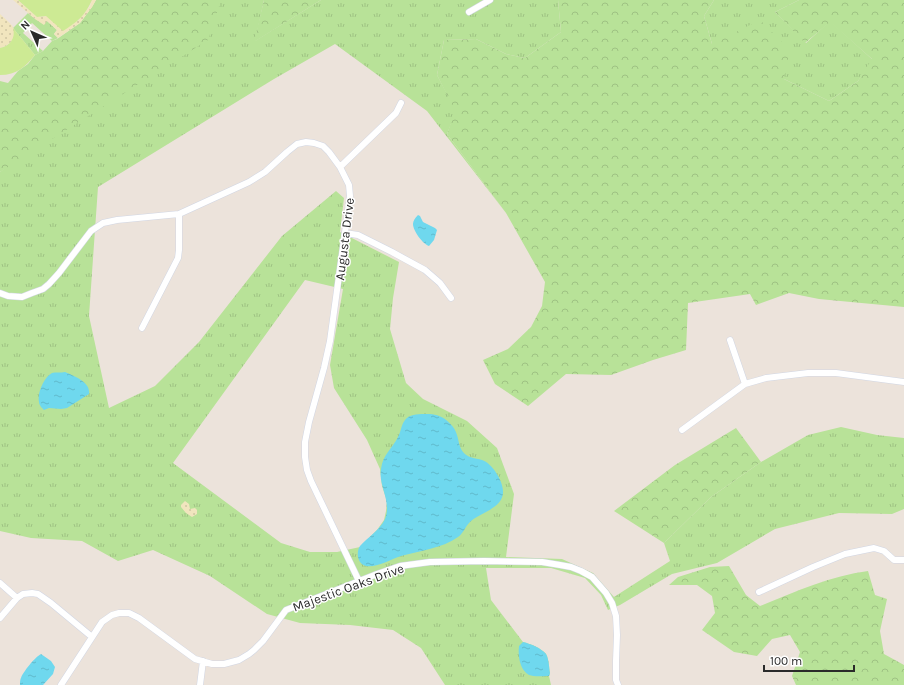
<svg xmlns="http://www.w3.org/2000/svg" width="904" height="685" viewBox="0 0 904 685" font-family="Karla,sans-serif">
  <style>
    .grass { fill: url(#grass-tufts); fill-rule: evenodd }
    .forest { fill: url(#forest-crowns) }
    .sand { fill: url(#sand-dots) }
    .pitch { fill: #cdea94 }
    .water { fill: url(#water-ripples) }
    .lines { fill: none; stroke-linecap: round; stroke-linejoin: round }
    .street-casing { stroke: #d1d6e3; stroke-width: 7 }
    .street { stroke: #fff; stroke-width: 6 }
    .labels { text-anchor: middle; stroke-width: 3; stroke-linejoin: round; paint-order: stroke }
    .street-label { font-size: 13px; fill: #2a2a2a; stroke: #fff }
  </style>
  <defs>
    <pattern id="grass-tufts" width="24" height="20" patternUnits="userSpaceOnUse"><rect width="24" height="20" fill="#b8e298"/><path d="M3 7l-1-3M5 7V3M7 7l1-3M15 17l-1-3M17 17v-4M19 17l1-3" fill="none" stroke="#9ec283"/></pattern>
    <pattern id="forest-crowns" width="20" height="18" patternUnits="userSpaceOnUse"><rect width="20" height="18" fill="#b8e298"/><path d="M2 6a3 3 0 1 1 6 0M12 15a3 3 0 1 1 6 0" fill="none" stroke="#9ec283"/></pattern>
    <pattern id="sand-dots" width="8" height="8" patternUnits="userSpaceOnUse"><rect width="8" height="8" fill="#f1e5be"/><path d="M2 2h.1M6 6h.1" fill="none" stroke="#cfc5a3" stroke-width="1.8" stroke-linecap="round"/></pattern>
    <pattern id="water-ripples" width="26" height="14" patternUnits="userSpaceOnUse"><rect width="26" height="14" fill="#6fd8ee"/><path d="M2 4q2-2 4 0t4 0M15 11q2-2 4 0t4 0" fill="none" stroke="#60bacc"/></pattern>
  </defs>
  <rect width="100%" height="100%" fill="#ece3db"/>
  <path class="grass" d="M220,0H264L255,41L321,0H558L561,32L525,58L506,54L476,39L444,40L437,75L456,111L447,134L506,213L427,111L335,44L274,79L98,187L89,316L109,408L155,386L199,342L282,236L336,191L344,198L340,232L399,262L393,298L390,329L406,383L423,399L467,421L497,448L514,494L506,557L562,559L593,573L614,597L670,561L664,543L711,497L761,462L808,435L841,427L877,435L904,438V509L892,514L839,513L775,529L717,563L672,574L620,605L608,610L601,595L585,578L551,568H486L491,600L523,642C531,644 541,648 546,654C549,659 549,668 550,673L549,676L551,685H445L421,648L393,630L350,625L300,623L267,614L210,576L153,550L118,561L82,541L31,538L0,531V172ZM305,280L343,289L330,365L334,388L367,440L380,469L382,486L387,501L386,511L384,520L377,530L360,547L337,552H310L281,543L173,463Z
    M714,0H799L775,12L806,43L830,21L873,60L858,81L829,101L712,44L704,16Z
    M28,13L35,19L47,21L57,30L54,34L58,38L52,41L32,23L23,33L43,51L35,55L13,28Z"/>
  <path class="forest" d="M96,0H221L208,40L0,172V81L8,83L18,71L28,64L35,55L43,51L52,41L57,39L80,23L92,7Z
    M264,0H321L254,42Z
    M558,0H714L704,16L712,44L760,20L790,50L784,79L829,101L858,81L872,59L830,22L805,43L775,12L799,0H904V307L819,299L789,293L756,305L750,294L688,303L686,350L653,360L611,375L566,374L528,406L495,384L483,360L508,349L531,327L542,306L545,282L506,213L447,134L455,111L437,75L444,40L476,39L506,54L525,58L561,32Z
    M736,428L761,462L711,497L664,543L614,511L675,465Z
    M729,566L746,595L760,606C795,592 830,576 868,571L875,595L887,599L880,631L884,654L904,665V685H796L792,676L800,652L790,635L772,639L757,656L734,652L702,630L715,613L712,596L697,585H669L678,577L710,567Z"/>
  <path class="sand" d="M13,0H18L37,17L46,16L78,21L90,6L92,0H96L92,7L80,23L58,38L54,34L57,30L47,21L44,25L35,19Z
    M0,14C4,18 12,24 14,29C18,38 8,46 0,48Z
    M185,501L189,504L190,509L195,508L197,510V514L192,517L186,513L181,507V505Z"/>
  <path class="pitch" d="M18,0H92C85,16 77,22 63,31L46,16L37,17Z
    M13,28L35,55C25,67 17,75 0,75V48C10,46 16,38 13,28Z"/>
  <path class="water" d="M418,215L420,216L423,222L435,228L437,230L434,240L429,246C423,244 413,231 413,224C413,221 415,218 418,215Z
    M65,372C74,376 91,382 89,394L67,408L61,409L49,408L44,410C42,408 39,405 39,402C37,393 44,377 52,373C55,372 61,373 65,372Z
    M430,414C433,414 437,415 439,416C447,419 455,427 457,435C459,441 459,447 463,452C468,458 475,458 482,460C492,463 503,481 503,491C504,509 479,512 469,523C465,527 463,534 458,537C443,548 419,551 401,556C391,559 377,568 366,566C357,564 356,552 360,546C368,537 380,530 385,519C392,501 378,486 381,469C383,454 392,449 398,437C401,432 401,425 405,420C410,413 422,414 430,414Z
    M523,642C531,644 541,648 546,654C549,659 549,668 550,673L549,676C543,676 534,677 529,675C519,669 518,655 519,646Z
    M41,654L51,661L55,667L53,674L43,685H20C20,684 20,679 21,678C23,672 35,657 41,654Z"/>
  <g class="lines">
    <g class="street-casing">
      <path id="street" d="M469,12L490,0
        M340,167L396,113L401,103
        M345,233L358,235L392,252L425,270L440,283L451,298
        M0,293L8,296L22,297L32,293L43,289L49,284L59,273L91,231L103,223L117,220L179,214L249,182L265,172L287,152L297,144L306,142L314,143L323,146L329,152L340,167L349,185L350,196L330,341L324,368L309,422L305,442V457L307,470L311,481L359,581
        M142,328L178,258L179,250V214
        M730,340L745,384
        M682,430L745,384L766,378L808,373H836L904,382
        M0,583L17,598
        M759,592L813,567L845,554L874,548L884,551L894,560H904
        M0,618L17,598L23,594L32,593L38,594L51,603L92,637
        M61,685L102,622L112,615L119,613H129L139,618L195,659L212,664H224L239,660L249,654L254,650L263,641L286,610L377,574L400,566L430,562L484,561L542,562L560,565L571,567L581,571L592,577L606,593L612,603L616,616L617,635L616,661V680L618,685
        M200,685L203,661"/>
    </g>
    <use href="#street" class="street"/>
  </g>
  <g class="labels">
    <g class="street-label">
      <text transform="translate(344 239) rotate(-83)" y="5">Augusta Drive</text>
      <text transform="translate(348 587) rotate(-20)" y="5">Majestic Oaks Drive</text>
    </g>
  </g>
  <g transform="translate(32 32) rotate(315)" stroke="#ffffff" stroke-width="3" paint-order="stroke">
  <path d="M0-3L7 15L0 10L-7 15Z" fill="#2a2a2a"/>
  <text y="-6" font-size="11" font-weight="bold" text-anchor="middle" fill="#2a2a2a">N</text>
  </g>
  <path d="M764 665v6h90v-6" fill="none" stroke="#2a2a2a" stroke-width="2"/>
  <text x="770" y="665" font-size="12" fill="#2a2a2a" stroke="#ffffff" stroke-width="3" paint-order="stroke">100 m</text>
</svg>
